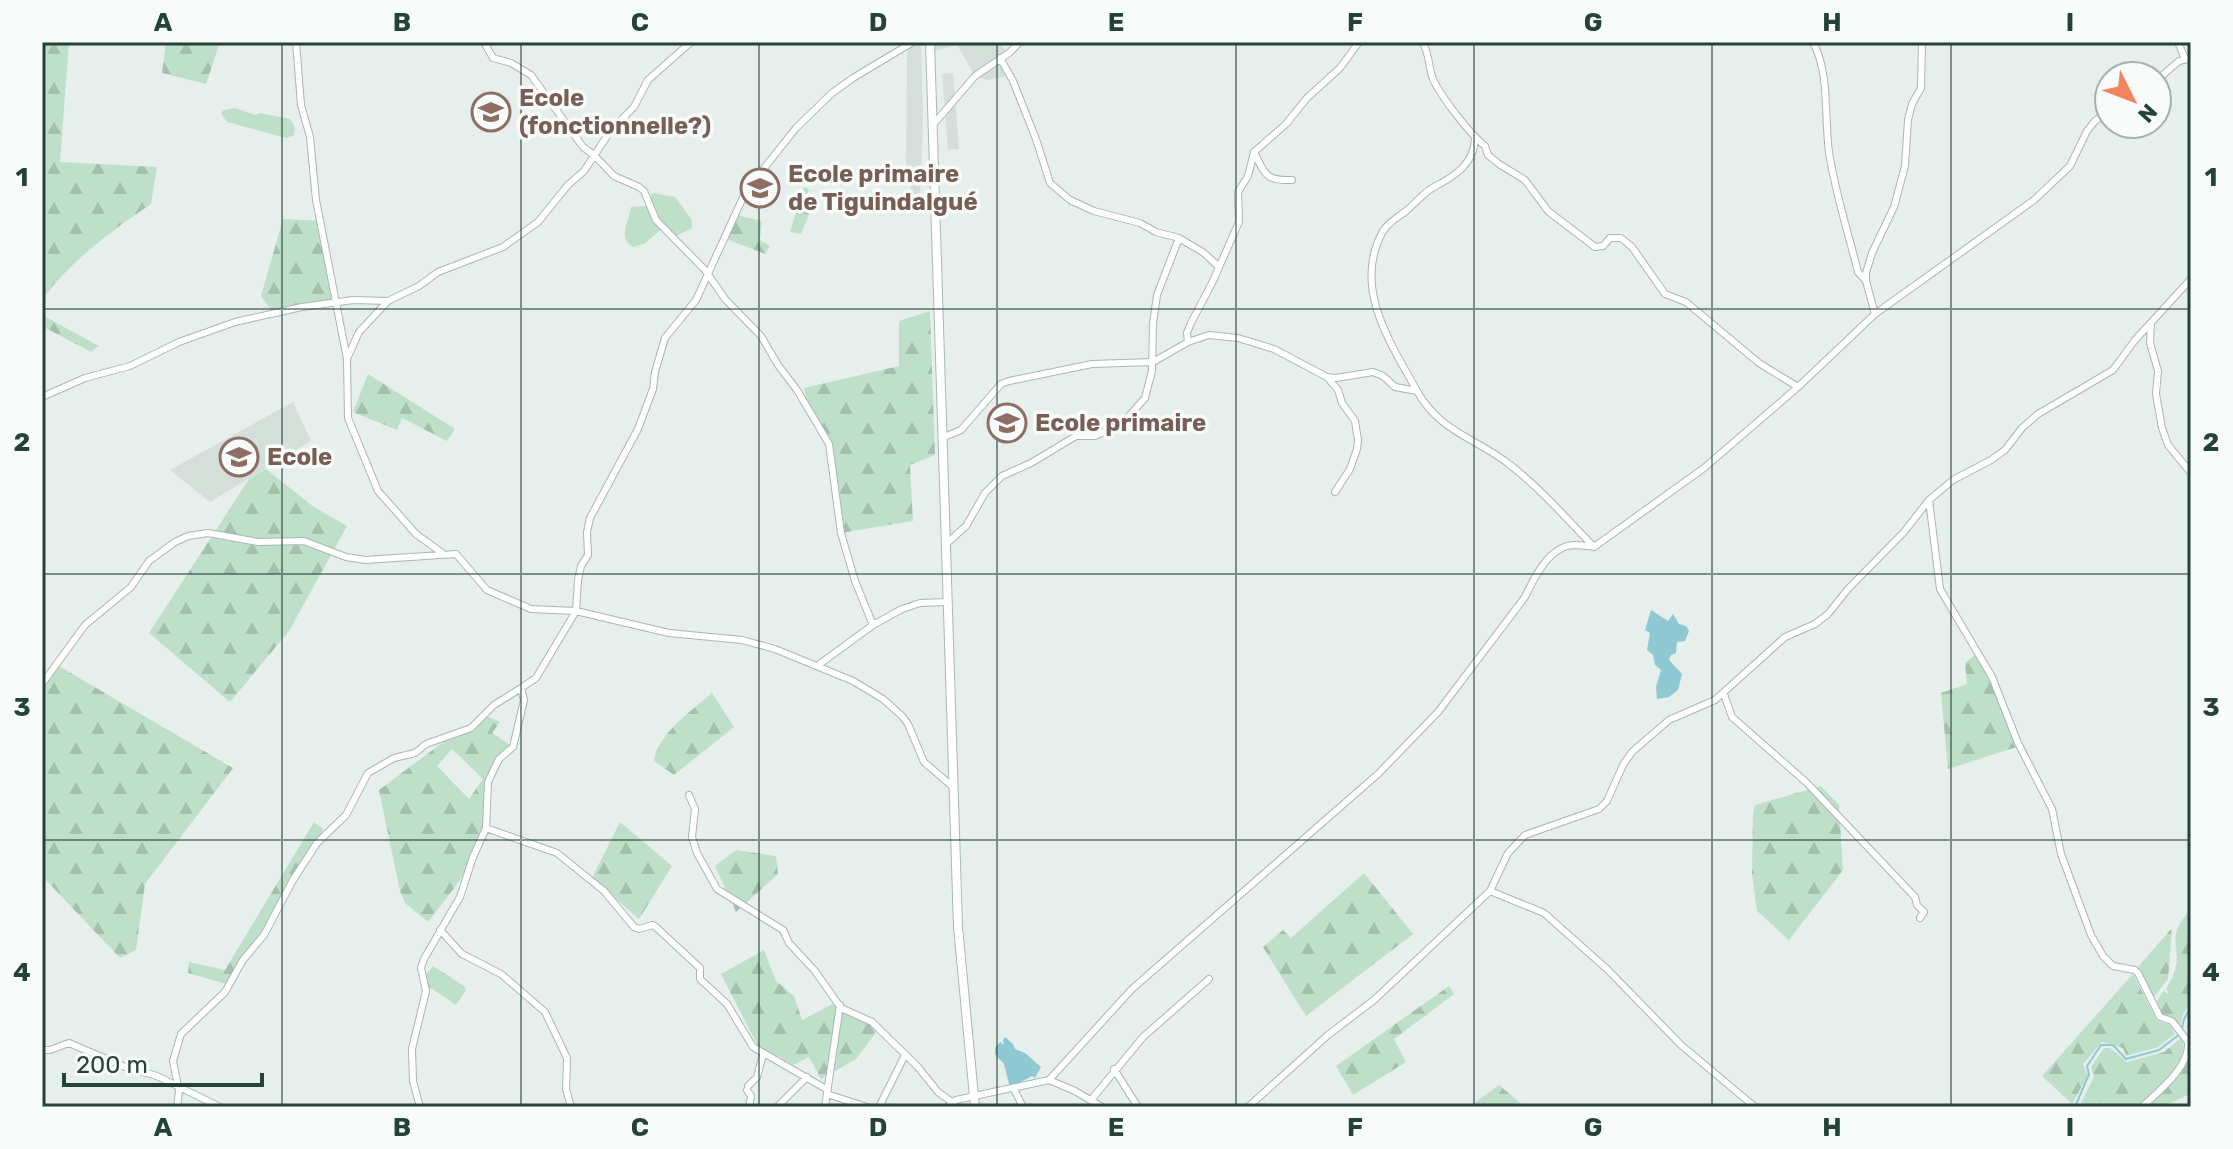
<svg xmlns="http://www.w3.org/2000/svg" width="2233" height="1149" viewBox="0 0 2233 1149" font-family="Rubik,sans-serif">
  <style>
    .built { fill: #d4dfda }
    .grass { fill: #bfe0c8 }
    .forest { fill: url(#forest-firs); fill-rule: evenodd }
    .water { fill: #8ec9d4 }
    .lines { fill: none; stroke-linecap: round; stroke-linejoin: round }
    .stream { stroke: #8ec9d4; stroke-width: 2 }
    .street-casing { stroke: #a8b8b2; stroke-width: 8 }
    .secondary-casing { stroke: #a4bbb3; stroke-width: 10 }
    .street { stroke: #fff; stroke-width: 6 }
    .secondary { stroke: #fff; stroke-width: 8 }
    .grid { fill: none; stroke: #24423a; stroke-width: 2; stroke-opacity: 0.55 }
    .labels { text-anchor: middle; stroke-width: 7; stroke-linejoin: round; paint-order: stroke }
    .education-label { font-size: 24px; font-weight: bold; fill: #785e54; stroke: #f7fbf9; text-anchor: start }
    .neatline { fill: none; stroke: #24423a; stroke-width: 3 }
    .grid-label { font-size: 26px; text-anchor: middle; font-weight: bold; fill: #24423a }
  </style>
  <defs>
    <pattern id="forest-firs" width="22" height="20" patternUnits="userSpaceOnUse" patternTransform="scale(2)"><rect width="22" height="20" fill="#bfe0c8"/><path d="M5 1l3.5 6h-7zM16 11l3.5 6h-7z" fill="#a4c1ad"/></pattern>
  </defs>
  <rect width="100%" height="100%" fill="#e6efeb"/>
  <path class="built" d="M919,42H921L923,123L920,201H911V168H906L907,53L909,48Z
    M930,42H997L1009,53L1001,58L1011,69L1004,77L987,80L975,76L957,45L930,52Z
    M953,73L959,149L948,150L942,74Z
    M293,402L311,441L210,502L170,470Z"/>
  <path class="grass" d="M235,108L255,115L260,113L290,119L295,128L294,135L286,138L227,122L221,114L223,110Z
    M652,193L675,197L692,220V228L672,238L663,228L644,244L633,247C617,237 629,222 631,207L649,206Z"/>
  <path class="forest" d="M42,42H69L60,162L157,167L151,204C108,233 74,259 42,299Z
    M166,42H220L206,84L162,73Z
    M804,187L809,189L806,201L813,204L801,234L790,232Z
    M737,215L762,221L760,240L770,246L765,254L726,239Z
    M283,219L321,221L338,303L274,314L261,296Z
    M930,311L935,455L910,465L913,521L841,533L829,444L810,414L804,388L899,366V321Z
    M42,315L99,346L91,352L42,326Z
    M368,374L455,429L447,441L402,418L397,430L353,412Z
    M266,469L314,507L347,526L289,631L230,702L149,633L249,479Z
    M1977,653L1992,677L2020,746L1948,769L1941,693L1967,684L1965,663Z
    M57,665L233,768L145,884L136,950L120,958L42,876V684Z
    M712,693L734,727L674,775L654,761C656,735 694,709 712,693Z
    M484,715L500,722L492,733L513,747C476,780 496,790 486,826C476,864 451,892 428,922L405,903L400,891L379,790L450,737L471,728ZM452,749L483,779L469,799L437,766Z
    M1821,786L1839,805L1843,870L1789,940L1757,911L1752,874L1753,813L1755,805Z
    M314,822L323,829L317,843L264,935L251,948L230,985L188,973L189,962L225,970Z
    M620,822L672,866L639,919L592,878Z
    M736,850L776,856L778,874L736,912L715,866Z
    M1364,873L1413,934L1306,1016L1263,947L1283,930L1291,938Z
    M2191,909V1003L2183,1014L2180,1026L2173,1018L2163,1016L2156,1003L2164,990L2167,994L2169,992L2166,989C2169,983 2173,977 2175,971C2182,941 2164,939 2191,909Z
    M2172,928L2168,979L2154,997L2138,967Z
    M764,950L776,981L794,996L802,1020L833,1004L860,1013L880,1027L856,1059L821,1079L809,1057L793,1065L776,1055L760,1050L721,974Z
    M433,966L464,986L466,990L456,1005L428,986L426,975Z
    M2133,974L2157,1021L2170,1025L2175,1034L2158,1047L2126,1056L2123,1048L2102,1042L2083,1064L2088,1075L2072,1104L2042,1076Z
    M1449,986L1454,994L1394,1039L1406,1062L1353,1095L1336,1066Z
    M2182,1037C2191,1063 2155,1089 2139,1107H2079L2094,1077L2091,1067L2104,1048H2110L2127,1062L2164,1052Z
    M2191,1056V1093L2163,1107H2147L2163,1092Z
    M1499,1085L1525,1107H1469Z"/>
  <path class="water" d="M1651,610L1668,621L1673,614L1679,624L1686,626L1689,631L1685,641L1677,642L1676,653L1671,655L1669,660L1682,674L1678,690L1669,697L1657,699L1656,687L1661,670L1655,665L1653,655L1647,650L1650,633L1645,630Z
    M1005,1037L1013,1044L1015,1049L1025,1053L1041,1067L1035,1078L1032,1076L1010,1088L1004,1064L995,1054V1048L1000,1042L1004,1045L1003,1040Z"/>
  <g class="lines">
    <path class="stream" d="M2075,1107L2089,1074L2087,1066L2101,1045H2113L2126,1059L2159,1050L2181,1033L2184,1019L2191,1007"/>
    <g class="street-casing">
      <path id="street" d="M296,42L301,105L310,137L316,200L347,359
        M484,42L493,58L511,63L531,75L583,147L595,156L614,176L639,187L644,191L656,220L705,270L725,299L761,336L778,365L797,390L829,444L841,533L855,581L873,625
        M1422,42C1430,53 1428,67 1433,79C1441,97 1470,134 1485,146L1488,155L1499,164L1525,180L1548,211L1595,247L1603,246L1610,238H1621L1632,247L1665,294L1686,302L1759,363L1798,387
        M1813,42C1830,74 1824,116 1829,152C1835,192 1848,232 1858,272L1866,281
        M2178,42L2185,59
        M1000,58L1013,81L1036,139L1050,183L1070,200L1094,211L1140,223L1156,232L1179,238L1204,253L1219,267
        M2157,80L2179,61L2191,58
        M932,126L975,76L1009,53L1020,42
        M1254,152C1265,175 1266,181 1292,180
        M388,301L359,332L347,359L348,418L378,491L416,534L441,552
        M1875,314L1866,281V273L1872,253L1894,207L1905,166L1908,120L1912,104L1921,88L1922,42
        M2151,324L2150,343L2158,371L2156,394L2162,428L2168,445L2191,473
        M1188,342L1187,333L1191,323L1213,281L1239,222L1238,192L1248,176L1254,152L1286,124L1307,98L1340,68L1359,42
        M1327,377L1336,378L1373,372L1383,376L1395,387L1417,391C1440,432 1474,437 1509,464C1540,488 1567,519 1594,547
        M1417,391C1390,342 1352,287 1383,231C1389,222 1398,217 1406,211C1416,203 1423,193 1434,187C1455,176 1474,164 1475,139
        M42,397L85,378L130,366L179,342L235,322L302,307L353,300L388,301L419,286L438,272L503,247L538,222L568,185L584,171L611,130L634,107L648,80L691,42
        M944,437L961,430L1001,384L1009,381L1092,364L1153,362L1188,342L1209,335L1238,338L1274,349L1327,377L1338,390L1342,403L1355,421L1358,440L1357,449L1350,469L1335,492
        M1929,500L1940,589L1992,677L2018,743L2052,809L2061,854L2091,935L2103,956L2113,966L2135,970L2138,973L2160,1017L2172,1021L2188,1042C2190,1067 2159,1091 2142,1107
        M945,545L966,526L985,493L1002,476L1031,463L1076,436H1095L1121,425L1145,398L1152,371L1153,324L1157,295L1179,238
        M817,666L873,625L902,609L920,603L947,602
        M42,684L85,625L131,587L149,561L175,542L188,536L208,533L258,542L304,541L346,557L365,560L456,554L487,590L531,609L576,611L669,633L742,640L775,649L853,681L883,699L902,716L908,724L924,762L953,787
        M1724,694L1732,717L1807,783L1915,897L1917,905L1924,912L1920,918
        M689,795L695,809L692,837L697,853L717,889L783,930L789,943L815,971L841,1008L872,1022L918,1067L938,1092L952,1102
        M486,828L557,853L604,891L634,927L639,929L653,925L657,928L700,968V979L727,1004L753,1047L828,1090
        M1490,891L1544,913L1607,969L1681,1045L1755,1107
        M440,930L462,954L501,974L545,1012L567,1058L566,1089L571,1107
        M42,1050H50L69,1043L125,1067L157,1076L220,1107
        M1114,1069L1138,1107
        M1049,1080L1075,1091L1102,1107
        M748,1086L757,1077L763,1054
        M1014,1089L1023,1107
        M747,1090L751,1096L749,1107
        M827,1094L867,1107
        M1091,1100L1143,1037L1209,979
        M177,1107L179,1091L173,1061L181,1034L225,992L243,960L264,935L293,880L317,843L346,815L368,773L394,758L415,753L426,744L471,728L494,705L521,688
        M420,1107L413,1081L412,1049L426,991L421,968L424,959L460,897L473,857L486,828L488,782L499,759L513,747L524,700L521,688L536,678L576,611L578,580L581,566L588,555L587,532L590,518L638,429L653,389L655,372L665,338L696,300L746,191L796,128L832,93L853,78L913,42
        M777,1107L807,1077
        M825,1107L840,1005
        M879,1107L905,1055
        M947,1107L956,1100L1049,1080L1132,989L1378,774L1438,712L1525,597C1534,578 1549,546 1574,545C1580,545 1588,546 1594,547L1704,468L1798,387L1875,314L2034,200L2070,166L2087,131L2095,121L2109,111
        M1248,1107L1328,1035L1374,1000L1490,891L1508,853L1525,835L1599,809L1607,801L1623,765L1632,752L1669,720L1715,700L1785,637L1815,624L1828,614L1848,589L1904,532L1929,500L1953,480L1991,460L2005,450L2022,428L2038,414L2113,370L2135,340L2191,279"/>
    </g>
    <g class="secondary-casing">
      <path id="secondary" d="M930,42L958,927L975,1107"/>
    </g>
    <use href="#street" class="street"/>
    <use href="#secondary" class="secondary"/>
  </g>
  <path class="grid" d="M282,42V1107M521,42V1107M759,42V1107M997,42V1107M1236,42V1107M1474,42V1107M1712,42V1107M1951,42V1107M42,309H2191M42,574H2191M42,840H2191"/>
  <defs>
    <g id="school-ring" transform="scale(2)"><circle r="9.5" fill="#f7fbf9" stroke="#8d6e63" stroke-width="1.5"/><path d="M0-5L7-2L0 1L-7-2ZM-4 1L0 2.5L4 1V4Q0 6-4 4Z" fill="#8d6e63"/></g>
  </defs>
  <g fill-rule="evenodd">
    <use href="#school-ring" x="491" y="112"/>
    <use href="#school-ring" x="760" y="188"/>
    <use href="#school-ring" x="1007" y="423"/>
    <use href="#school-ring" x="239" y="457"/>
  </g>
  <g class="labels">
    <g class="education-label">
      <text x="519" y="106">Ecole<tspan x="519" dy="28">(fonctionnelle?)</tspan></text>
      <text x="788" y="182">Ecole primaire<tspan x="788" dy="28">de Tiguindalgué</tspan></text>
      <text x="1035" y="431">Ecole primaire</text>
      <text x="267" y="465">Ecole</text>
    </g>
  </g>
  <rect width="2233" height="1149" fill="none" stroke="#f7fbf9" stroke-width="88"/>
  <g transform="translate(2133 100) rotate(132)"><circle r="38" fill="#f7fbf9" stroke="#a3b1ad" stroke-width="2"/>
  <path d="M0-6L14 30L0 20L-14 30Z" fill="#f4845f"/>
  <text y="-12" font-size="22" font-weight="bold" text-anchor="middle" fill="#24423a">N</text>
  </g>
  <path d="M64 1073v12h198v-12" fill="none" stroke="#24423a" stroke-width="4"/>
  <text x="76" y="1073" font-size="24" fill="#24423a" stroke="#f7fbf9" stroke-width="6" paint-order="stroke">200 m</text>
  <rect x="44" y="44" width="2145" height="1061" class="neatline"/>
  <g class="grid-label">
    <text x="163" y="31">A</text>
    <text x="402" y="31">B</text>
    <text x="640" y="31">C</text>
    <text x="878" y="31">D</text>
    <text x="1116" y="31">E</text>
    <text x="1355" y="31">F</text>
    <text x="1593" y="31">G</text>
    <text x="1832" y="31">H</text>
    <text x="2070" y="31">I</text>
    <text x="22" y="186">1</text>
    <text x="2211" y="186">1</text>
    <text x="22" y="451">2</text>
    <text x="2211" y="451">2</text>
    <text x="22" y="716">3</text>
    <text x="2211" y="716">3</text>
    <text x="22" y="981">4</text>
    <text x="2211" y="981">4</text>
    <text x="163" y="1136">A</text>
    <text x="402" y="1136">B</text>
    <text x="640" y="1136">C</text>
    <text x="878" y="1136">D</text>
    <text x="1116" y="1136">E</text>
    <text x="1355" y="1136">F</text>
    <text x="1593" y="1136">G</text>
    <text x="1832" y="1136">H</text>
    <text x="2070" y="1136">I</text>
  </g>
</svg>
